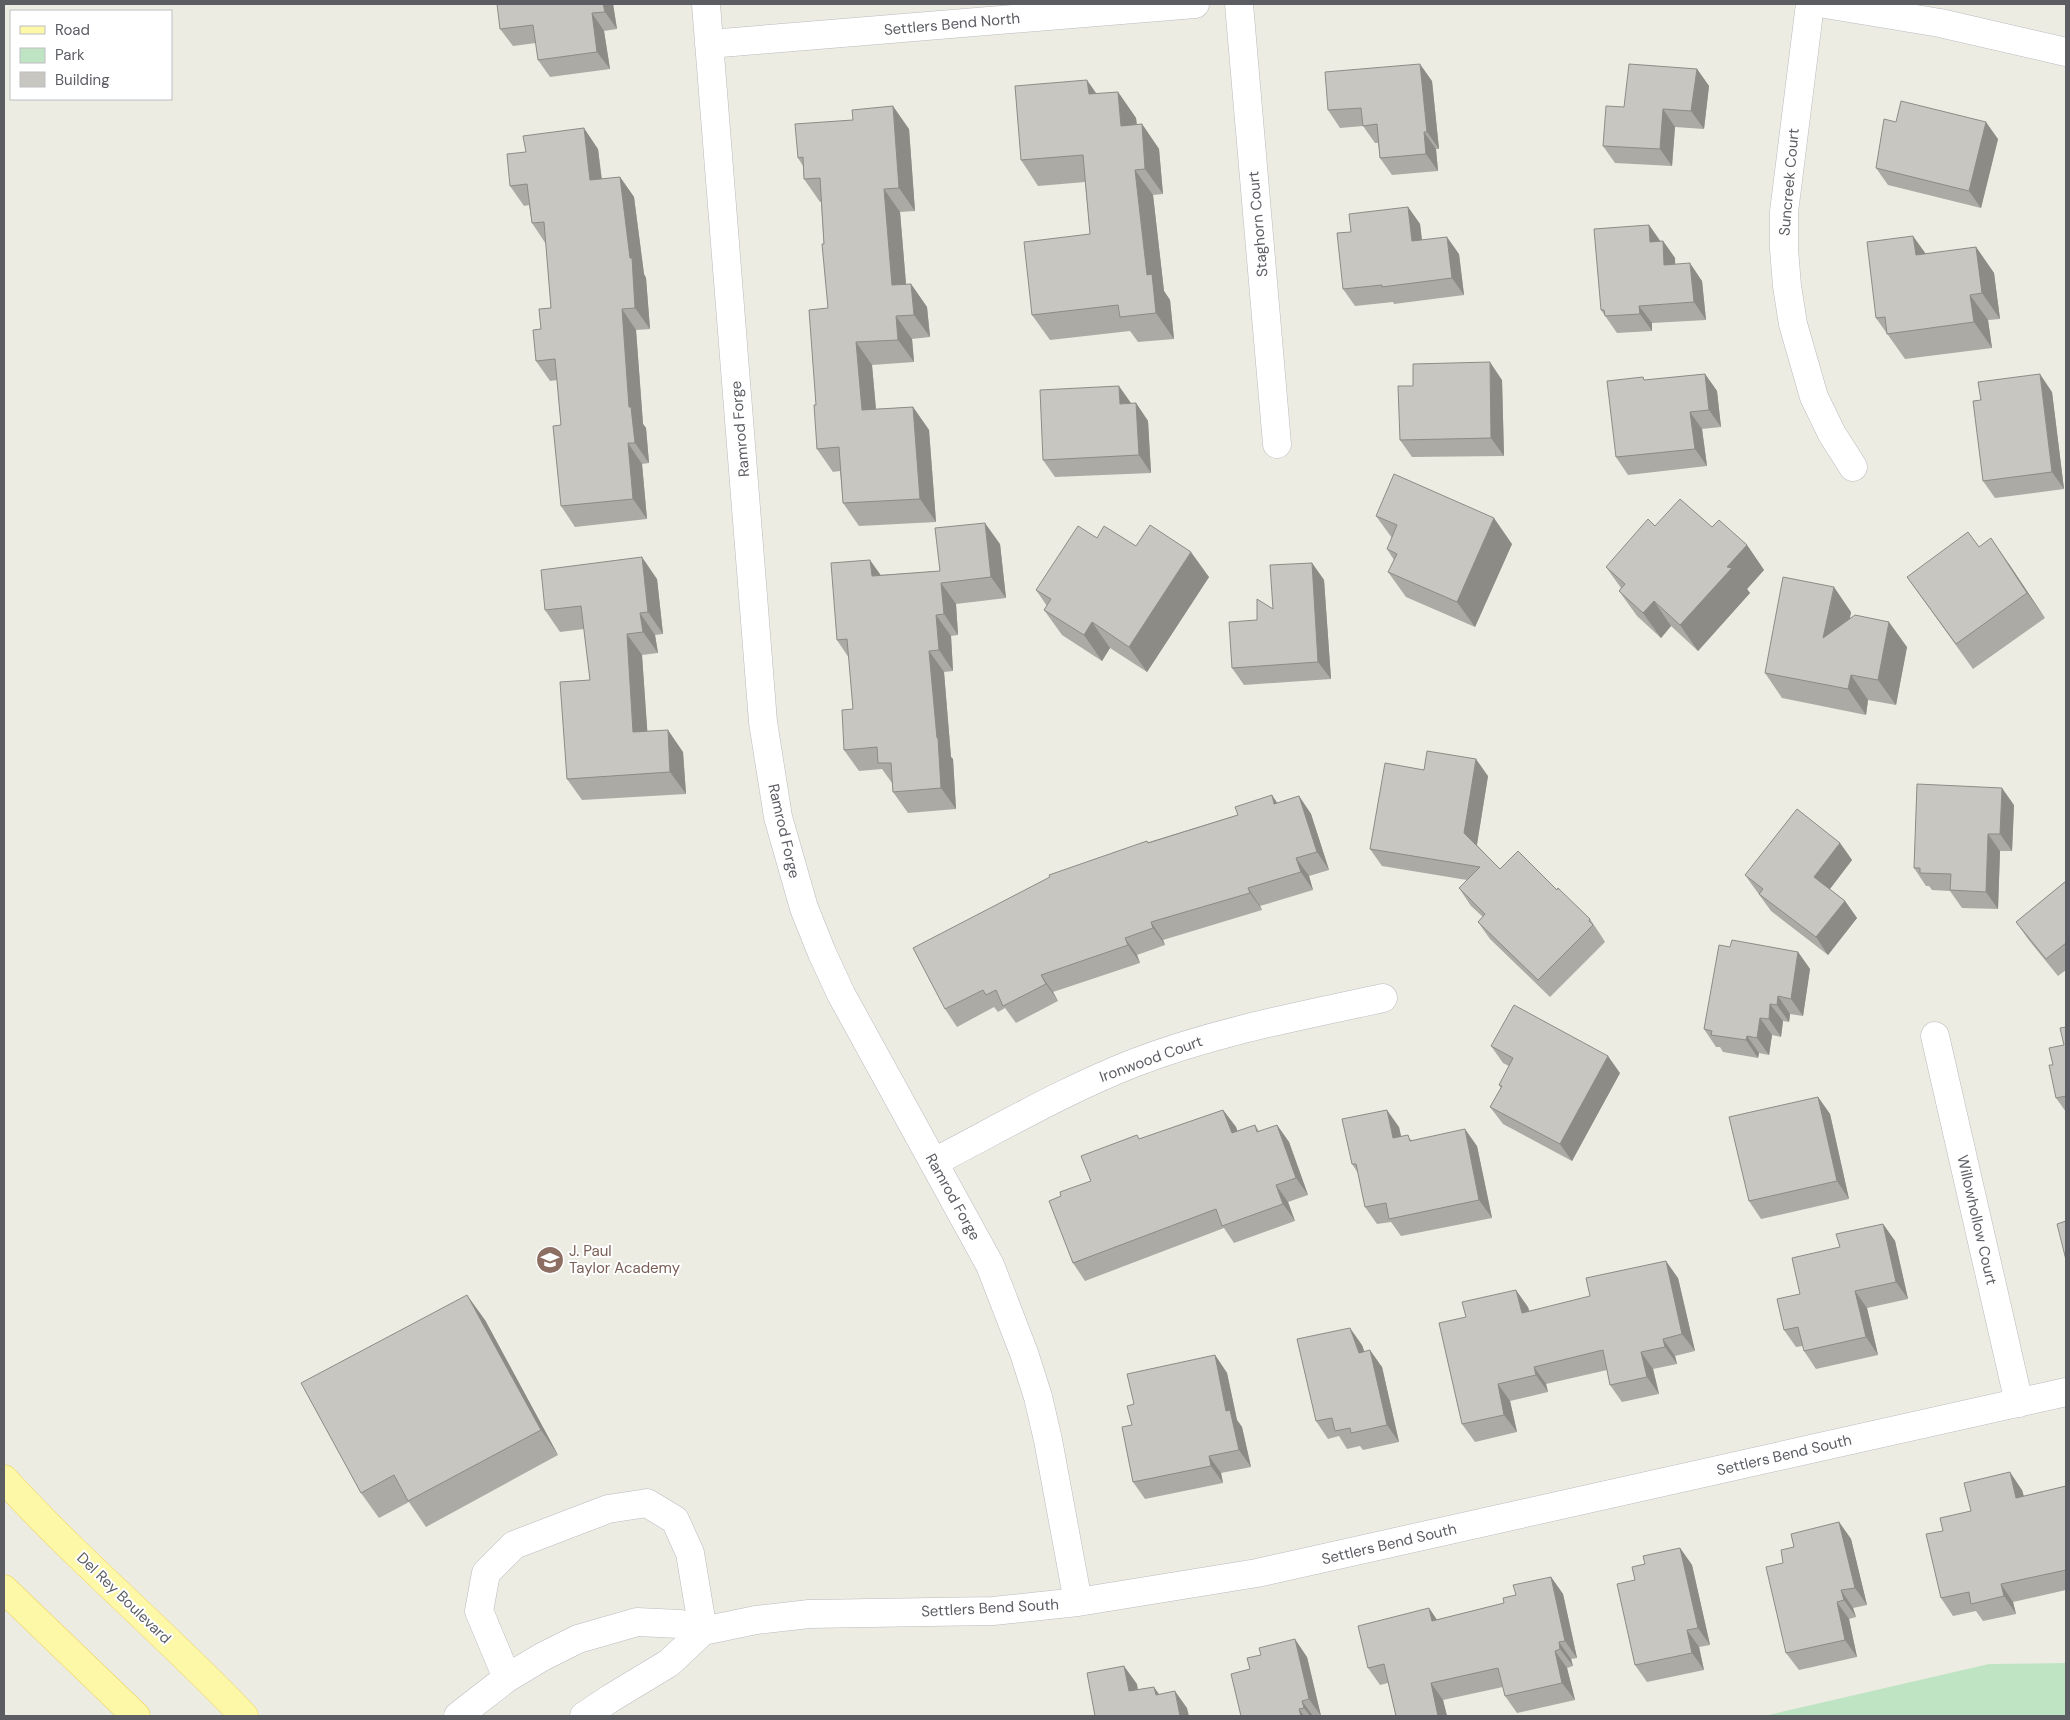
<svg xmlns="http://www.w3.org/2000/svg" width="2070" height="1720" viewBox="0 0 2070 1720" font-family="'DM Sans',sans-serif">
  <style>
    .green { fill: #bfe4c3 }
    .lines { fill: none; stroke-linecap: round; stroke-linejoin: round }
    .minor-casing { stroke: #babbc1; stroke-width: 29 }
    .major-casing { stroke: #edd25b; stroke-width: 29 }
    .minor { stroke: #fff; stroke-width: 28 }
    .major { stroke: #fdf7a8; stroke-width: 28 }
    .wall { fill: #acaaa5 }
    .shaded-wall { fill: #8c8b86 }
    .building { fill: #c8c6c0; stroke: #8c8b86 }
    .labels { text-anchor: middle; stroke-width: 4; stroke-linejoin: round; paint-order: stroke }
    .street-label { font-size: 15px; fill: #5b5d63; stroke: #fff }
    .education-label { font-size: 15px; fill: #785e54; stroke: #fff; text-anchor: start }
  </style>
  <rect width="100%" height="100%" fill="#edece2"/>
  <path class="green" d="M2066,1663V1716H1764L1989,1664Z"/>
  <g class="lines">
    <g class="minor-casing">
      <path id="minor" d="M706,4L763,722L778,817L804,908L822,953L841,994L990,1265L1024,1353L1038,1397L1048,1440L1078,1602
        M1239,4L1277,444
        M1810,4L1784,212V249L1787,286L1793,324L1814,397L1832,434L1853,467
        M1825,4L1940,23L2066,52
        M709,44L1195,4
        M1935,1036L2019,1403
        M934,1162C1000,1128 1065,1090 1134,1063C1214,1032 1300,1016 1383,998
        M507,1678L479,1611L486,1573L514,1545L608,1509L647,1503L675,1520L690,1553L703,1631
        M458,1716L507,1678L542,1657L578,1639L637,1622L680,1624L703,1631L756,1620L809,1614L993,1611L1078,1602L1257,1573L2066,1392
        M584,1716L611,1698L669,1663L703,1631"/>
    </g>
    <g class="major-casing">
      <path id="major" d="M4,1479C80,1562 167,1635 244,1716
        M4,1589L136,1716"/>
    </g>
    <use href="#minor" class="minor"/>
    <use href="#major" class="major"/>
  </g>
  <path class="wall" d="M613,4L617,29L604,31L610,69L550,77L538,60L536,43L513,46L500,29Z
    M1697,69L1709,86L1704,129L1675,127L1672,166L1615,163L1603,146L1624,107Z
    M1432,81L1439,149H1436L1438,171L1392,175L1380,158L1378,143H1375L1363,126L1340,128L1328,110Z
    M1118,92L1136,118L1137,124H1142L1159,149L1163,194L1153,195L1164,291L1170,300L1174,339L1138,342L1130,331L1050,340L1032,315L1090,234L1085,182L1038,186L1021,160L1097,94Z
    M853,120L909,129L915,211L900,212L906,284H911L927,307L930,337L912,339L914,362L872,365L876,409L913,407L929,430L936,522L859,526L843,503L840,471L833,472L817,449L816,405L828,308L821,202H820L804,179L803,166L798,158Z
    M1896,122L1998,139L1981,208L1888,185L1876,168Z
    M598,149L602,179L620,177L634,197L644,274L646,278L650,329L636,330L643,424L646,428L649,463L642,464L647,519L575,527L561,506V425L557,380L550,381L536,361L541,329L551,308L546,244L532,223L529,205L524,206L510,186Z
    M1408,207L1420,224L1422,240L1459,254L1464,295L1394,304L1393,302L1355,306L1343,289L1351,232Z
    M1649,225L1660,241H1663L1675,258V264L1702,281L1706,320L1652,323V331L1617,333L1601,310Z
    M1976,247L1994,273L2000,319L1988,320L1992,348L1905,359L1876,318L1926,254Z
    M1705,374L1717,391L1721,427L1702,429L1707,466L1628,475L1616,457L1645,380Z
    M1502,380L1504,456L1412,457L1400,440L1413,386Z
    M2052,392L2064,489L1995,498L1983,481Z
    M1131,403H1136L1148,421L1151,473L1055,477L1043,460Z
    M1376,516L1512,544L1475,627L1406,597L1388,572L1394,560L1387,549L1392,538Z
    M1655,526L1712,527L1747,545L1764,570L1747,589L1750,593L1698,651L1671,626L1661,638L1637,616L1619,591L1621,588L1606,567Z
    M1097,538L1136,546L1209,577L1147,672L1110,648L1102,661L1062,635L1044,610L1047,606L1036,590Z
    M1000,544L1006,598L956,604L958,635L951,636L953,671L944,672L951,757L953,759L956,809L908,813L893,792L892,783L882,769L859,771L844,750L853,709L849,658L837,640L881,575L940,571Z
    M1979,547L2009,564L2045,618L1973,669L1907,577Z
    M1312,563L1324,580L1331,679L1244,685L1232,668L1257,620L1273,609Z
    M657,579L663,634L655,635L658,653L642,655L647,731L683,752L686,794L582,800L567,779L590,680L584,629L560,632L545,610Z
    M1851,612L1850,618L1907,647L1896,705L1868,700L1866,715L1782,698L1765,673Z
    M1424,770L1488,776L1477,845L1500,869L1557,890L1590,919L1602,937L1605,942L1550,997L1490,939L1478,922L1483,917L1471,906L1459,888L1467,880L1382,866L1370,849Z
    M1299,796L1311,814L1329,870L1309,876L1313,890L1260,906L1262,910L1163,940L1165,945L1137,955L1140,963L1053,992L1058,1001L1016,1023L1005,1008L998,1012L994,1007L957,1027L945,1009L1149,842Z
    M2014,805L2012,851H2000L1998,909L1962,908L1950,891L1932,890L1929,886H1926L1914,868Z
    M1840,843L1852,860L1830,889L1845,901L1857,918L1828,955L1771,911L1745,875Z
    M2066,881V970L2058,976L2028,939L2016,922Z
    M1730,947L1798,952L1810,969L1803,1016L1790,1014L1789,1022L1783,1021L1781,1037L1772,1035L1769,1055L1759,1053L1758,1058L1723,1052L1720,1047H1716L1704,1029Z
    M2066,1027V1112L2056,1098L2053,1065L2064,1045Z
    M1491,1046L1620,1073L1572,1161L1503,1124L1490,1107L1501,1088L1499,1085L1509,1066L1503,1063Z
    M1818,1097L1830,1114L1849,1199L1761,1219L1749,1201Z
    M1223,1110L1236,1127L1237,1131L1255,1125L1259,1131L1277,1125L1289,1142L1308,1195L1288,1202L1295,1221L1234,1243L1224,1228L1085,1281L1073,1263L1061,1196L1091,1181L1140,1139Z
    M1399,1127L1401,1136L1412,1140L1477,1146L1492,1218L1401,1236L1391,1222L1377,1224L1365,1207L1358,1173L1352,1164Z
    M1883,1224L1895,1241L1908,1299L1867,1308L1878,1355L1816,1369L1804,1351L1803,1346L1796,1347L1784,1330L1800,1294Z
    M1678,1278L1695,1351L1675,1356L1677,1364L1653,1369L1659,1394L1622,1402L1610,1385L1607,1370L1546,1384L1548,1392L1510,1401L1517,1432L1475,1442L1462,1424L1528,1307L1529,1311Z
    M485,1320L558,1455L426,1527L409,1502L379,1518L361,1493Z
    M1362,1345L1364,1351L1382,1367L1399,1442L1363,1450L1360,1446L1347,1449L1339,1436L1328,1439L1316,1421Z
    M1215,1355L1227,1373L1237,1420L1242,1427L1251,1467L1221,1473L1223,1483L1145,1499L1133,1482L1132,1425L1134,1404Z
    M2066,1486V1590L2013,1602L2016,1614L1983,1621L1976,1611L1953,1616L1941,1598L1943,1531L1971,1511L2022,1490L2024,1496Z
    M1839,1522L1851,1539L1867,1605L1853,1608L1856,1617L1849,1619L1857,1657L1799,1670L1786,1653L1783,1563L1794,1547Z
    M1680,1548L1692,1565L1710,1645L1699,1647L1704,1670L1647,1682L1635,1665V1580L1645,1564Z
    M1551,1577L1563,1594L1577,1658L1571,1659L1573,1666L1567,1668L1575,1700L1517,1713L1505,1696L1503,1687L1443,1700L1447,1716H1396L1388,1683L1380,1685L1368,1668L1429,1608L1437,1620L1504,1603L1516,1595Z
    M1307,1657L1321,1716H1241Z"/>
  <path class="shaded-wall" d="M603,4H613L617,29L605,12Z
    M592,13L604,31L610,69L597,52Z
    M1420,64L1432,81L1439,149L1427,132Z
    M1697,69L1709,86L1704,129L1691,111Z
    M1087,80L1105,106L1089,94Z
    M1118,92L1136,118L1139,151L1121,126Z
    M893,106L909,129L915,211L899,188Z
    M1663,109L1675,127L1672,166L1660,149Z
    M1986,122L1998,139L1981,208L1969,191Z
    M1142,124L1159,149L1163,194L1145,169Z
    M584,128L598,149L604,201L590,180Z
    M1424,132L1436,149L1438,171L1426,154Z
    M1135,170L1153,195L1164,291L1170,300L1174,339L1156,313L1147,275Z
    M620,177L634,197L644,274L646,278L650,329L635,308Z
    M884,189L900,212L908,308L892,285Z
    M1408,207L1420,224L1424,258L1412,241Z
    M1649,225L1661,242H1650Z
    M1913,236L1931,261L1916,255Z
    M1447,237L1459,254L1464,295L1452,278Z
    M1663,241L1675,258L1676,283L1664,265Z
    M1976,247L1994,273L2000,319L1982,293Z
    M1690,263L1702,281L1706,320L1694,302Z
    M911,284L927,307L930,337L914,315Z
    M1970,295L1988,320L1992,348L1974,322Z
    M1639,306L1652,323V331L1640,314Z
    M622,309L636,330L643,424L646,428L649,463L635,443L629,407Z
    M896,316L912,339L914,362L898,340Z
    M856,342L872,365L878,433L862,410Z
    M1490,362L1502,380L1504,456L1491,438Z
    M1705,374L1717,391L1721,427L1709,410Z
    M2040,374L2052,392L2064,489L2052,472Z
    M1119,386L1131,403L1120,404Z
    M1136,403L1148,421L1151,473L1139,455Z
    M913,407L929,430L936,522L920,499Z
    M1690,412L1702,429L1707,466L1695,449Z
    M628,443L642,464L647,519L633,499Z
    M1494,518L1512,544L1475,627L1457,602Z
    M985,523L1000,544L1006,598L991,577Z
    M1991,538L2009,564L2045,618L2027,593Z
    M1747,545L1764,570L1747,589L1750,593L1698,651L1680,625L1727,567Z
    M1191,552L1209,577L1147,672L1129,647Z
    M642,557L657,579L663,634L648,612Z
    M870,560L885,581L872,576Z
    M1312,563L1324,580L1331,679L1318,662Z
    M941,583L956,604L958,635L944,614Z
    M1834,587L1851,612L1841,663L1823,638Z
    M1654,601L1671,626L1661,638L1643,613Z
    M640,613L655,635L658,653L643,632Z
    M936,615L951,636L953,671L939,650Z
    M1092,622L1110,648L1102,661L1084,635Z
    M1889,622L1907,647L1896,705L1878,680Z
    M627,634L642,655L649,754L633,732Z
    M929,651L944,672L951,757L953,759L956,809L941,788Z
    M1851,675L1868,700L1866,715L1848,689Z
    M668,730L683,752L686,794L670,772Z
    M1476,759L1488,776L1476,850L1464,833Z
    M2002,788L2014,805L2012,851L2000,834Z
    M1272,795L1284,813L1274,804Z
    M1299,796L1311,814L1329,870L1317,852Z
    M1988,834L2000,851L1998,909L1986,892Z
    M1840,843L1852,860L1826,894L1814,877Z
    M1296,858L1309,876L1313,890L1301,872Z
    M1248,888L1260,906L1262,910L1250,893Z
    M1845,901L1857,918L1828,955L1816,937Z
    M1151,922L1163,940L1165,945L1153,928Z
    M1125,938L1137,955L1140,963L1128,945Z
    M1798,952L1810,969L1803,1016L1791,999Z
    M1041,975L1053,992L1058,1001L1046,984Z
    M1778,996L1790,1014L1789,1022L1777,1005Z
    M1770,1004L1783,1021L1781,1037L1769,1019Z
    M1760,1018L1772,1035L1769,1055L1757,1038Z
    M1747,1036L1759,1053L1758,1058L1746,1040Z
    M1608,1056L1620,1073L1572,1161L1560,1144Z
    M1818,1097L1830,1114L1849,1199L1837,1181Z
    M1223,1110L1236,1127L1244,1150L1232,1133Z
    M1387,1110L1399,1127L1405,1155L1393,1138Z
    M1277,1125L1289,1142L1308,1195L1296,1178Z
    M1465,1129L1477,1146L1492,1218L1479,1200Z
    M1276,1185L1288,1202L1295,1221L1283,1204Z
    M1883,1224L1895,1241L1908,1299L1896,1282Z
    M1666,1261L1678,1278L1695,1351L1682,1334Z
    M1516,1290L1528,1307L1534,1330L1522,1313Z
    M1855,1291L1867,1308L1878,1355L1866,1337Z
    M467,1295L485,1320L558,1455L541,1430Z
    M1350,1328L1362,1345L1371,1370L1359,1353Z
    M1663,1339L1675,1356L1677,1364L1665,1347Z
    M1370,1350L1382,1367L1399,1442L1387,1425Z
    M1641,1352L1653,1369L1659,1394L1647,1377Z
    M1215,1355L1227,1373L1237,1420L1242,1427L1251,1467L1239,1450L1226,1411Z
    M1534,1367L1546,1384L1548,1392L1536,1375Z
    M1498,1384L1510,1401L1517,1432L1504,1415Z
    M1209,1456L1221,1473L1223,1483L1211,1466Z
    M2010,1472L2022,1490L2028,1515L2016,1498Z
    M1839,1522L1851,1539L1867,1605L1855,1588Z
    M1680,1548L1692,1565L1710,1645L1698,1628Z
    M1551,1577L1563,1594L1577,1658L1565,1641Z
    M2001,1584L2013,1602L2016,1614L2004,1596Z
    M1841,1590L1853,1608L1856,1617L1844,1600Z
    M1837,1602L1849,1619L1857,1657L1845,1640Z
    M1429,1608L1441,1626L1432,1621Z
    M1687,1630L1699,1647L1704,1670L1692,1653Z
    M1295,1639L1307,1657L1321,1716L1309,1699Z
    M1559,1642L1571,1659L1573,1666L1560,1649Z
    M1555,1651L1567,1668L1575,1700L1562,1683Z
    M1124,1666L1137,1684L1141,1709L1129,1691Z
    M1431,1683L1443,1700L1447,1716H1438Z
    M1154,1687L1166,1704L1156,1695Z
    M1175,1691L1187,1708L1189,1716H1180Z
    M1302,1701L1313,1716H1310L1304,1708Z
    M1299,1709L1304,1716H1301Z"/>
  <path class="building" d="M497,4H603L605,12L592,13L597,52L538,60L533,25L500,29Z
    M1420,64L1427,132H1424L1426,154L1380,158L1377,124L1363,126L1361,108L1328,110L1325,72Z
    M1629,64L1697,69L1691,111L1663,109L1660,149L1603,146L1606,106L1624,107Z
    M1087,80L1089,94L1118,92L1121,126L1142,124L1145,169L1135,170L1147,275L1152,274L1156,313L1120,317L1118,305L1032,315L1024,242L1090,234L1083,155L1021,160L1015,86Z
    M1901,101L1986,122L1969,191L1876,168L1884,119L1896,122Z
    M893,106L899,188L884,189L892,285L911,284L914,315L896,316L898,340L856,342L862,410L913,407L920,499L843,503L839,447L817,449L814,405H816L809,310L828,308L822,244H824L820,178L804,179L803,157L798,158L795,124L853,120L852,110Z
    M584,128L590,180L620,177L630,258H632L635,308L622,309L629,407H631L635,443H628L633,499L561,506L553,426L561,425L555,359L536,361L533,330L541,329L539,309L551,308L544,222L532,223L527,184L510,186L507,154L526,152L523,136Z
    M1408,207L1412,241L1447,237L1452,278L1382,287V285L1343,289L1337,233L1351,232L1349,214Z
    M1649,225L1650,242L1663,241L1664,265L1690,263L1694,302L1639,306L1640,314L1605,316L1604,310H1601L1594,229Z
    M1913,236L1916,255L1976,247L1982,293L1970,295L1974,322L1887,334L1885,317L1876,318L1867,242Z
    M1490,362L1491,438L1400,440L1398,386H1413V364Z
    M1705,374L1709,410L1690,412L1695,449L1616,457L1607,381L1643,377L1644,380Z
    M2040,374L2052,472L1983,481L1973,401L1981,400L1978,382Z
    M1119,386L1120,404L1136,403L1139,455L1043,460L1040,390Z
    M1394,474L1494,518L1457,602L1388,572L1397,554L1387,549L1397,525L1376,516Z
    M1680,499L1712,527L1719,520L1747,545L1727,567L1732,568L1680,625L1654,601L1643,613L1619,591L1625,584L1606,567L1648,519L1655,526Z
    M985,523L991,577L941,583L944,614L936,615L939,650L929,651L937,738H938L941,788L893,792L891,763H878L877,747L844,750L842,710L853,709L847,639L837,640L831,563L870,560L872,576L940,571L935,528Z
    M1150,525L1191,552L1129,647L1092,622L1084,635L1044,610L1051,599L1036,590L1078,526L1097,538L1104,526L1136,546Z
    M1968,532L1979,547L1991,538L2027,593L1956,644L1907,577Z
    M642,557L648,612L640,613L643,632L627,634L633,732L668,730L670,772L567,779L560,682L590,680L581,606L545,610L541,570Z
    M1312,563L1318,662L1232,668L1229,622L1257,620V599L1273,609L1270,565Z
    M1783,577L1834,587L1823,638L1855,615L1889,622L1878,680L1851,675L1848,689L1765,673Z
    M1427,751L1476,759L1464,833L1500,869L1518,851L1557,890L1558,888L1590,919L1589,921L1593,925L1538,980L1478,922L1485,914L1459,888L1480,867L1370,849L1385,763L1424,770Z
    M1917,784L2002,788L2000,834H1988L1986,892L1950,890L1951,874L1920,873V868H1914Z
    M1272,795L1274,804L1299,796L1317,852L1296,858L1301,872L1248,888L1250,893L1151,922L1153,928L1125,938L1128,945L1041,975L1046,984L1003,1006L996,990L986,995L983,990L945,1009L913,948L1050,877L1049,875L1147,841L1148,843L1238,815L1235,807Z
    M1797,809L1840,843L1814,877L1845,901L1816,937L1759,894L1763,889L1745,875Z
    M2066,881V943L2046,959L2016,922Z
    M1732,940L1798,952L1791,999L1778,996L1777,1005L1770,1004L1769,1019L1760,1018L1757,1038L1747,1036L1746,1040L1711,1035L1712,1031L1704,1029L1719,945L1730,947Z
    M1514,1005L1608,1056L1560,1144L1490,1107L1502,1086L1499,1085L1513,1058L1491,1046Z
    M2066,1027V1096L2056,1098L2049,1065H2053L2049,1048L2064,1045L2060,1028Z
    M1818,1097L1837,1181L1749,1201L1729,1117Z
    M1223,1110L1232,1133L1255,1125L1257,1132L1277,1125L1296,1178L1276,1185L1283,1204L1222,1226L1216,1209L1073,1263L1049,1201L1061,1196L1060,1192L1091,1181L1081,1156L1137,1135L1139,1139Z
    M1387,1110L1393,1138L1408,1135L1410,1141L1465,1129L1479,1200L1389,1219L1386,1203L1365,1207L1356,1164H1352L1342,1119Z
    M2066,1221V1260L2057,1224Z
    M1883,1224L1896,1282L1855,1291L1866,1337L1804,1351L1798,1327L1784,1330L1777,1299L1800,1294L1792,1258L1840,1247L1836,1234Z
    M1666,1261L1682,1334L1663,1339L1665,1347L1641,1352L1647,1377L1610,1385L1603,1350L1534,1367L1536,1375L1498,1384L1504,1415L1462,1424L1439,1323L1466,1317L1462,1302L1516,1290L1522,1313L1590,1296L1586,1278Z
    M467,1295L541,1430L408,1501L394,1475L361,1493L301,1383Z
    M1350,1328L1359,1353L1370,1350L1387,1425L1351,1433L1350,1428L1335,1431L1332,1418L1316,1421L1297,1339Z
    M1215,1355L1226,1411L1230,1410L1239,1450L1209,1456L1211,1466L1133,1482L1122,1427L1132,1425L1127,1406L1134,1404L1127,1374Z
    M2010,1472L2016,1498L2066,1486V1570L2001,1584L2004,1596L1971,1604L1969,1592L1941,1598L1926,1534L1943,1531L1940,1518L1971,1511L1964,1483Z
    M1839,1522L1855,1588L1841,1590L1844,1600L1837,1602L1845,1640L1786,1653L1766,1567L1783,1563L1781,1550L1794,1547L1791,1534Z
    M1680,1548L1698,1628L1687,1630L1692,1653L1635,1665L1617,1584L1635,1580L1632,1567L1645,1564L1643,1556Z
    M1551,1577L1565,1641L1559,1642L1560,1649L1555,1651L1562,1683L1505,1696L1498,1668L1431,1683L1438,1716H1396L1384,1664L1368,1668L1358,1626L1429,1608L1432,1621L1504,1603L1503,1598L1516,1595L1513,1585Z
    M1295,1639L1309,1699L1302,1701L1304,1708L1299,1709L1301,1716H1241L1231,1674L1250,1669L1247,1658L1261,1655L1259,1648Z
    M1124,1666L1129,1691L1154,1687L1156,1695L1175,1691L1180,1716H1095L1087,1673Z"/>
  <defs>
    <g id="school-disc" transform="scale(1.4375)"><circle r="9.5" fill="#8d6e63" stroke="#fff"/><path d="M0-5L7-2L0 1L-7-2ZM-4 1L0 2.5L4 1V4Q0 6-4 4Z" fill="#fff"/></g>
  </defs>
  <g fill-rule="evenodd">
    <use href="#school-disc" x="550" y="1260"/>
  </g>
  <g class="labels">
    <g class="street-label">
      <text transform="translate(952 24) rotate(-5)" y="5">Settlers Bend North</text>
      <text transform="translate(1789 182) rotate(-85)" y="5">Suncreek Court</text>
      <text transform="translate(1258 224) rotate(-95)" y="5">Staghorn Court</text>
      <text transform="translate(740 429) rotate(-95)" y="5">Ramrod Forge</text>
      <text transform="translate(784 831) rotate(77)" y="5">Ramrod Forge</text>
      <text transform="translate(1151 1059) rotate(-20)" y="5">Ironwood Court</text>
      <text transform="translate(953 1197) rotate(61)" y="5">Ramrod Forge</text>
      <text transform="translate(1977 1220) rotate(77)" y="5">Willowhollow Court</text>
      <text transform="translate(1784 1455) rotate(-13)" y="5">Settlers Bend South</text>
      <text transform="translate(1389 1544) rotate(-13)" y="5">Settlers Bend South</text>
      <text transform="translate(124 1598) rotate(44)" y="5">Del Rey Boulevard</text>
      <text transform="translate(990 1608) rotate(-3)" y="5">Settlers Bend South</text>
    </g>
    <g class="education-label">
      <text x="569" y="1256">J. Paul<tspan x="569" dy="17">Taylor Academy</tspan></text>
    </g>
  </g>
  <rect width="2070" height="1720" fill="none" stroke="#5b5d63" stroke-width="10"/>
  <rect x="10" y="10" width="162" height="90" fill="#ffffff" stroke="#bdbec1"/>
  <rect x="20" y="26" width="25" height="8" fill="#fdf7a8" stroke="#bdbec1"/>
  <text x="55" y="35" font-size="15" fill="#5b5d63">Road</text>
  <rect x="20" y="48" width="25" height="15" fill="#bfe4c3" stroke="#bdbec1"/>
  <text x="55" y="60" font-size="15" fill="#5b5d63">Park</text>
  <rect x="20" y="72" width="25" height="15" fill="#c8c6c0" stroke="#bdbec1"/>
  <text x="55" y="85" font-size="15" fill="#5b5d63">Building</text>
</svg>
